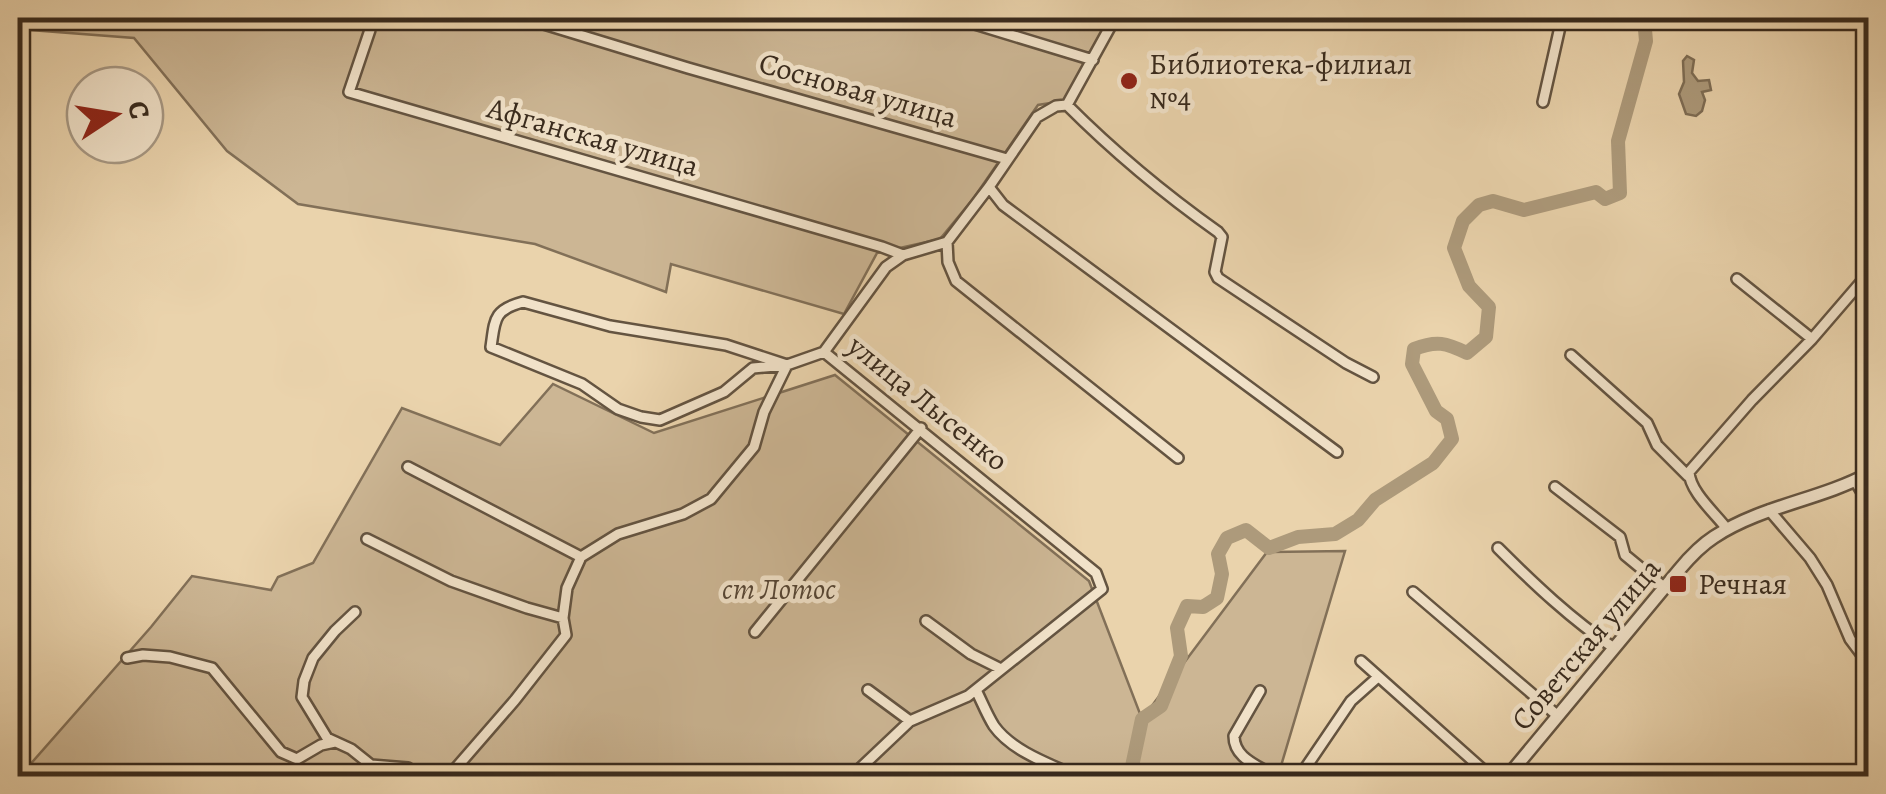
<svg xmlns="http://www.w3.org/2000/svg" width="1886" height="794" viewBox="0 0 1886 794" font-family="Alegreya,serif">
  <style>
    .green { fill: #ccb694; stroke: #827058; stroke-width: 2.5 }
    .water { fill: #ad9a7b; stroke: #7e6d55; stroke-width: 2.5 }
    .lines { fill: none; stroke-linecap: round; stroke-linejoin: round }
    .river { stroke: #ad9a7b; stroke-width: 14 }
    .minor-casing { stroke: #645441; stroke-width: 14 }
    .tertiary-casing { stroke: #645441; stroke-width: 16 }
    .minor { stroke: #f1e2c9; stroke-width: 9 }
    .tertiary { stroke: #f1e2c9; stroke-width: 11 }
    .poi-dot { fill: #8f2418; stroke: #f1e2c9; stroke-width: 4 }
    .labels { text-anchor: middle; stroke-width: 9; stroke-linejoin: round; paint-order: stroke }
    .poi-label { font-size: 30px; fill: #382a1d; stroke: #f1e2c9; text-anchor: start }
    .street-label { font-size: 30px; fill: #382a1d; stroke: #f1e2c9 }
    .park-label { font-size: 30px; font-style: italic; fill: #564635; stroke: #f1e2c9 }
  </style>
  <rect width="100%" height="100%" fill="#ead3ac"/>
  <filter id="stains"><feTurbulence type="fractalNoise" baseFrequency=".002" numOctaves="4"/><feColorMatrix values="0 0 0 0 .2 0 0 0 0 .09 0 0 0 0 .02 0 0 0 .5 -.17"/></filter>
  <radialGradient id="worn" r=".72"><stop offset=".6" stop-color="#630" stop-opacity="0"/><stop offset="1" stop-color="#630" stop-opacity=".3"/></radialGradient>
  <path class="green" d="M18,18H1113L1070,100L1038,105L973,199L940,239L877,253L844,314L671,264L666,292L535,244L298,204L227,151L134,38L18,29Z
    M835,375L1089,581L1142,719L1267,552L1345,551L1278,776H20L151,627L192,576L271,590L278,577L313,563L402,408L500,445L553,384L654,433Z"/>
  <path class="water" d="M1687,56L1694,60L1692,73L1698,81L1709,80L1711,90L1702,92L1705,100L1702,111L1696,116L1686,114L1679,94L1684,82L1683,61Z"/>
  <g class="lines">
    <path class="river" d="M1130,776L1142,719L1161,706L1181,656L1177,628L1187,606L1203,607L1217,598L1222,574L1218,554L1227,538L1246,530L1269,548L1298,537L1335,534L1358,520L1375,500L1433,463L1452,439L1447,419L1436,411L1412,364L1414,349C1437,340 1446,343 1467,353L1486,337L1489,307L1469,286L1454,248L1463,221L1479,205L1493,201L1524,210L1596,192L1605,199L1620,193L1618,141L1646,41L1644,18"/>
    <g class="minor-casing">
      <path id="minor" d="M382,18L371,27L349,92L882,247L903,255
        M524,18L688,68L1007,159
        M955,18L1093,60
        M1543,102L1562,18
        M1067,105C1114,152 1163,193 1218,232L1222,237L1215,272L1218,278L1346,363L1373,377
        M989,187L1003,205L1337,452
        M947,242L948,262L956,281L1178,458
        M1737,279L1812,339
        M523,302L610,326L726,345L787,365L753,368L724,392L660,420L641,417L618,409L582,384L491,347C495,320 493,310 523,302Z
        M1571,355L1647,423L1657,445L1688,476
        M408,467L581,557
        M1855,481L1868,502
        M1555,487L1620,537L1625,555L1665,588
        M1769,510L1810,558L1827,585L1850,639L1868,663
        M1727,529C1715,513 1690,492 1689,472L1752,400L1812,339L1868,274
        M367,539L451,581L527,608L563,618
        M1498,548C1534,584 1572,620 1614,648
        M1413,592L1558,716
        M355,612L335,631L313,658L304,681L302,697L327,738L351,749L371,765L408,768L418,776
        M926,621L971,654L1001,669
        M755,632L921,428
        M127,658L143,655L170,657L212,668L281,752L297,759L321,745L335,742
        M1361,661L1490,776
        M868,690L910,721
        M976,690C982,702 987,715 994,726C1012,751 1049,764 1076,776
        M1260,691L1234,736C1234,758 1257,765 1274,776
        M449,776L515,700L566,635L563,618L567,588L581,557L618,534L683,514L711,499L754,447L764,412L787,365L824,352
        M852,776L910,721L968,696L1102,589L1096,573L824,352L886,267L903,255L947,242L989,187L1037,117L1056,106L1067,105L1115,18
        M1300,776L1351,701L1378,677"/>
    </g>
    <g class="tertiary-casing">
      <path id="tertiary" d="M1508,776L1679,570C1689,558 1700,546 1714,537C1761,506 1819,500 1868,474"/>
    </g>
    <use href="#minor" class="minor"/>
    <use href="#tertiary" class="tertiary"/>
  </g>
  <g class="poi-dot">
    <circle cx="1129" cy="81" r="10"/>
    <rect x="1668" y="574" width="20" height="20" rx="5"/>
  </g>
  <g class="labels">
    <g class="poi-label">
      <text x="1149" y="74">Библиотека-филиал<tspan x="1149" dy="34">№4</tspan></text>
      <text x="1698" y="594">Речная</text>
    </g>
    <g class="street-label">
      <text transform="translate(858 90) rotate(16)" y="10">Сосновая улица</text>
      <text transform="translate(593 137) rotate(16)" y="10">Афганская улица</text>
      <text transform="translate(928 403) rotate(39)" y="10">улица Лысенко</text>
      <text transform="translate(1586 644) rotate(-50)" y="10">Советская улица</text>
    </g>
    <g class="park-label">
      <text x="779" y="599">ст Лотос</text>
    </g>
  </g>
  <rect width="1886" height="794" fill="none" stroke="#ead3ac" stroke-width="60"/>
  <rect x="20" y="20" width="1846" height="754" fill="none" stroke="#382a1d" stroke-width="5"/>
  <rect x="30" y="30" width="1826" height="734" fill="none" stroke="#382a1d" stroke-width="2.5"/>
  <g transform="translate(115 115) rotate(78)"><circle r="48" fill="#f1e2c9" stroke="#a79884" stroke-width="2.5"/>
  <path d="M0-8L18 38L0 25L-18 38Z" fill="#8f2418"/>
  <text y="-15" font-size="28" font-weight="bold" text-anchor="middle" fill="#382a1d">С</text>
  </g>
  <rect width="100%" height="100%" filter="url(#stains)"/>
  <rect width="100%" height="100%" fill="url(#worn)"/>
</svg>
